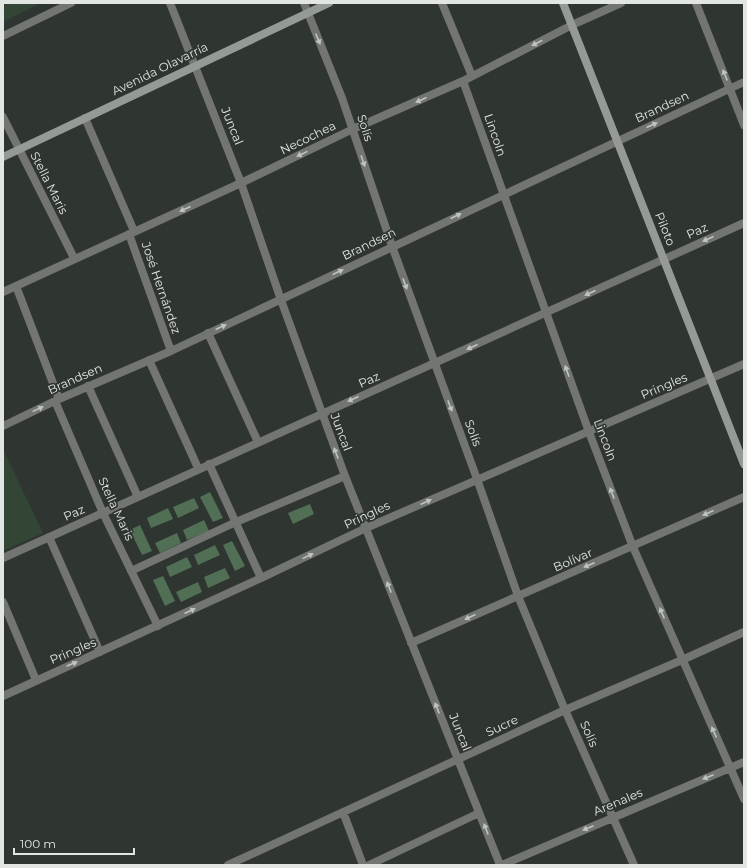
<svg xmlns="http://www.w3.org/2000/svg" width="747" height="868" viewBox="0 0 747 868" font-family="Montserrat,sans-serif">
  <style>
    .park { fill: #334535 }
    .building { fill: #506f54 }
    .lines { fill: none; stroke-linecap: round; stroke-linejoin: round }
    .street { stroke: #727572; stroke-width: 8 }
    .secondary { stroke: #959a96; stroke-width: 8 }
    .oneway { fill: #c0c4c1 }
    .labels { text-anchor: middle; stroke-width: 3.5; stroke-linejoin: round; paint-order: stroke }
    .street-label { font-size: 12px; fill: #e2e6e3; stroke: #2f3530 }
  </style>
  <rect width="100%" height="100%" fill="#2f3530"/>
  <path class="park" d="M3,3H41L3,22Z
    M3,449L43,533L3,551Z"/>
  <path class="building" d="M210,492L223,518L213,522L200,497Z
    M194,498L199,508L178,518L173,507Z
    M310,504L314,514L293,524L288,513Z
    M168,508L173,519L151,528L147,518Z
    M204,520L209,531L187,540L183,530Z
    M140,525L152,551L142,555L130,530Z
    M177,533L181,543L160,553L155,543Z
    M232,541L245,566L235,571L223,545Z
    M215,545L220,555L198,565L194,555Z
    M187,557L192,567L170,577L166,567Z
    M225,568L230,578L208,588L204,577Z
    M163,576L175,601L165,606L153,580Z
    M198,582L202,592L181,602L176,592Z"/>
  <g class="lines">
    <path class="street" d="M170,3L241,183L281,300L345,476L500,865
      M304,3L342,98L392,246L477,479L518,596L565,710L634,865
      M442,3L472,76
      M696,3L744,125
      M3,36L71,3
      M463,81L589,432L633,547L744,799
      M3,117L74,258
      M85,118L134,231
      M129,234L171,351
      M16,286L59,399
      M3,292L241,183L353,129L463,81L572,25L621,3
      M208,333L258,442
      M149,360L198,468
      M88,386L138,497
      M55,401L103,513L158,626
      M3,426L59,399L171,351L744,82
      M209,464L261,578
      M49,537L100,652
      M3,558L744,223
      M131,571L236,522L345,476
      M3,602L36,680
      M411,643L744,497
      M3,696L261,578L366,528L744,364
      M343,812L363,865
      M228,865L565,710L682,660L744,632
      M369,865L479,813
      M502,865L744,762"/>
    <path class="secondary" d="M563,3L744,464
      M3,157L329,3"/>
  </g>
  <defs><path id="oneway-solid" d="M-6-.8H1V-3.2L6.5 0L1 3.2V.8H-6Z"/></defs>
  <g class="oneway">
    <use href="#oneway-solid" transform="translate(318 39) rotate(67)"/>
    <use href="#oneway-solid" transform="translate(537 43) rotate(153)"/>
    <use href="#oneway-solid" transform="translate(725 75) rotate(-112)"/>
    <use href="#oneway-solid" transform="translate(421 100) rotate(156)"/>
    <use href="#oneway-solid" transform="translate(652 125) rotate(-25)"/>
    <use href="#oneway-solid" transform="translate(302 154) rotate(154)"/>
    <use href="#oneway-solid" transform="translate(363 161) rotate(71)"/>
    <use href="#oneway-solid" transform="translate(185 209) rotate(156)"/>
    <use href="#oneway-solid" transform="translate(456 216) rotate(-25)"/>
    <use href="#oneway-solid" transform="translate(708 239) rotate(156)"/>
    <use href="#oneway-solid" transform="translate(338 272) rotate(-26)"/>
    <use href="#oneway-solid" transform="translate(405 284) rotate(70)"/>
    <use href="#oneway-solid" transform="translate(590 293) rotate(155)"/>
    <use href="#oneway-solid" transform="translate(221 327) rotate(-25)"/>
    <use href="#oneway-solid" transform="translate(472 347) rotate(156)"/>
    <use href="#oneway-solid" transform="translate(567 371) rotate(-109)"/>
    <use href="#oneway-solid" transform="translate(353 399) rotate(156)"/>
    <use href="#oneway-solid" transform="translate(450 406) rotate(69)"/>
    <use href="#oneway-solid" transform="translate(38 409) rotate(-26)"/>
    <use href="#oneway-solid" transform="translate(336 453) rotate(-111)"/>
    <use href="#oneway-solid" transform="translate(612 493) rotate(-111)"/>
    <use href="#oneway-solid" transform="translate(426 502) rotate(-24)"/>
    <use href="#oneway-solid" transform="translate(708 513) rotate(156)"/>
    <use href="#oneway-solid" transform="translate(308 556) rotate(-26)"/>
    <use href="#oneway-solid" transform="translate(589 565) rotate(157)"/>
    <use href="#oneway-solid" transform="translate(389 587) rotate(-111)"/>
    <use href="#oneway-solid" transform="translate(190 611) rotate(-25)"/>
    <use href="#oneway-solid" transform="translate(662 613) rotate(-113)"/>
    <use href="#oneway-solid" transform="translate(470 617) rotate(156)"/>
    <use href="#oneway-solid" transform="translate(72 664) rotate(-23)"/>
    <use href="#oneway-solid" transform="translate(437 708) rotate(-112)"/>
    <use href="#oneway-solid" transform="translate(714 732) rotate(-114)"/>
    <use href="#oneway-solid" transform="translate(708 777) rotate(157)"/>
    <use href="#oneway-solid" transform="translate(588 828) rotate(157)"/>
    <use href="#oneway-solid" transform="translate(486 829) rotate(-111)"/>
  </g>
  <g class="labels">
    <g class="street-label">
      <text transform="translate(160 69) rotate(-26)" y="4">Avenida Olavarría</text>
      <text transform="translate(662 107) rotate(-25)" y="4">Brandsen</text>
      <text transform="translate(232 126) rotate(68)" y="4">Juncal</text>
      <text transform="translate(365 128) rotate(72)" y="4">Solís</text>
      <text transform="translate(495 135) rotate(71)" y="4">Lincoln</text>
      <text transform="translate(308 138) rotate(-26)" y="4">Necochea</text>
      <text transform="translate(49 183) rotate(63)" y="4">Stella Maris</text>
      <text transform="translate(665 229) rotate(68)" y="4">Piloto</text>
      <text transform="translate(697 231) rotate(-24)" y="4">Paz</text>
      <text transform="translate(369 244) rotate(-26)" y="4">Brandsen</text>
      <text transform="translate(161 288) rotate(71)" y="4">José Hernández</text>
      <text transform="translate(75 379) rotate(-24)" y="4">Brandsen</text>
      <text transform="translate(369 380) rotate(-24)" y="4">Paz</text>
      <text transform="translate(664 386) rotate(-23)" y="4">Pringles</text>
      <text transform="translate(341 432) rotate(69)" y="4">Juncal</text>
      <text transform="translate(473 433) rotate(69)" y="4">Solís</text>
      <text transform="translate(605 440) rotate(69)" y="4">Lincoln</text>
      <text transform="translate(116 509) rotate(65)" y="4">Stella Maris</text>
      <text transform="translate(74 513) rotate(-24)" y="4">Paz</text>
      <text transform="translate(367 515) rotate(-25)" y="4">Pringles</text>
      <text transform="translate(573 560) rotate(-23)" y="4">Bolívar</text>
      <text transform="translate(73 651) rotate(-23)" y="4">Pringles</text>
      <text transform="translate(502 726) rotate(-25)" y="4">Sucre</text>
      <text transform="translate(460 732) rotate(68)" y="4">Juncal</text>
      <text transform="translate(589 734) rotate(66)" y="4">Solís</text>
      <text transform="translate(618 802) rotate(-23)" y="4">Arenales</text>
    </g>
  </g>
  <rect width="747" height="868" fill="none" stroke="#e2e6e3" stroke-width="8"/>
  <path d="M14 848v6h120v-6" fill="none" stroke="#e2e6e3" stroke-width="2"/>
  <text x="20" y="848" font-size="12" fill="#e2e6e3" stroke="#2f3530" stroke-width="3" paint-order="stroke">100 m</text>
</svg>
